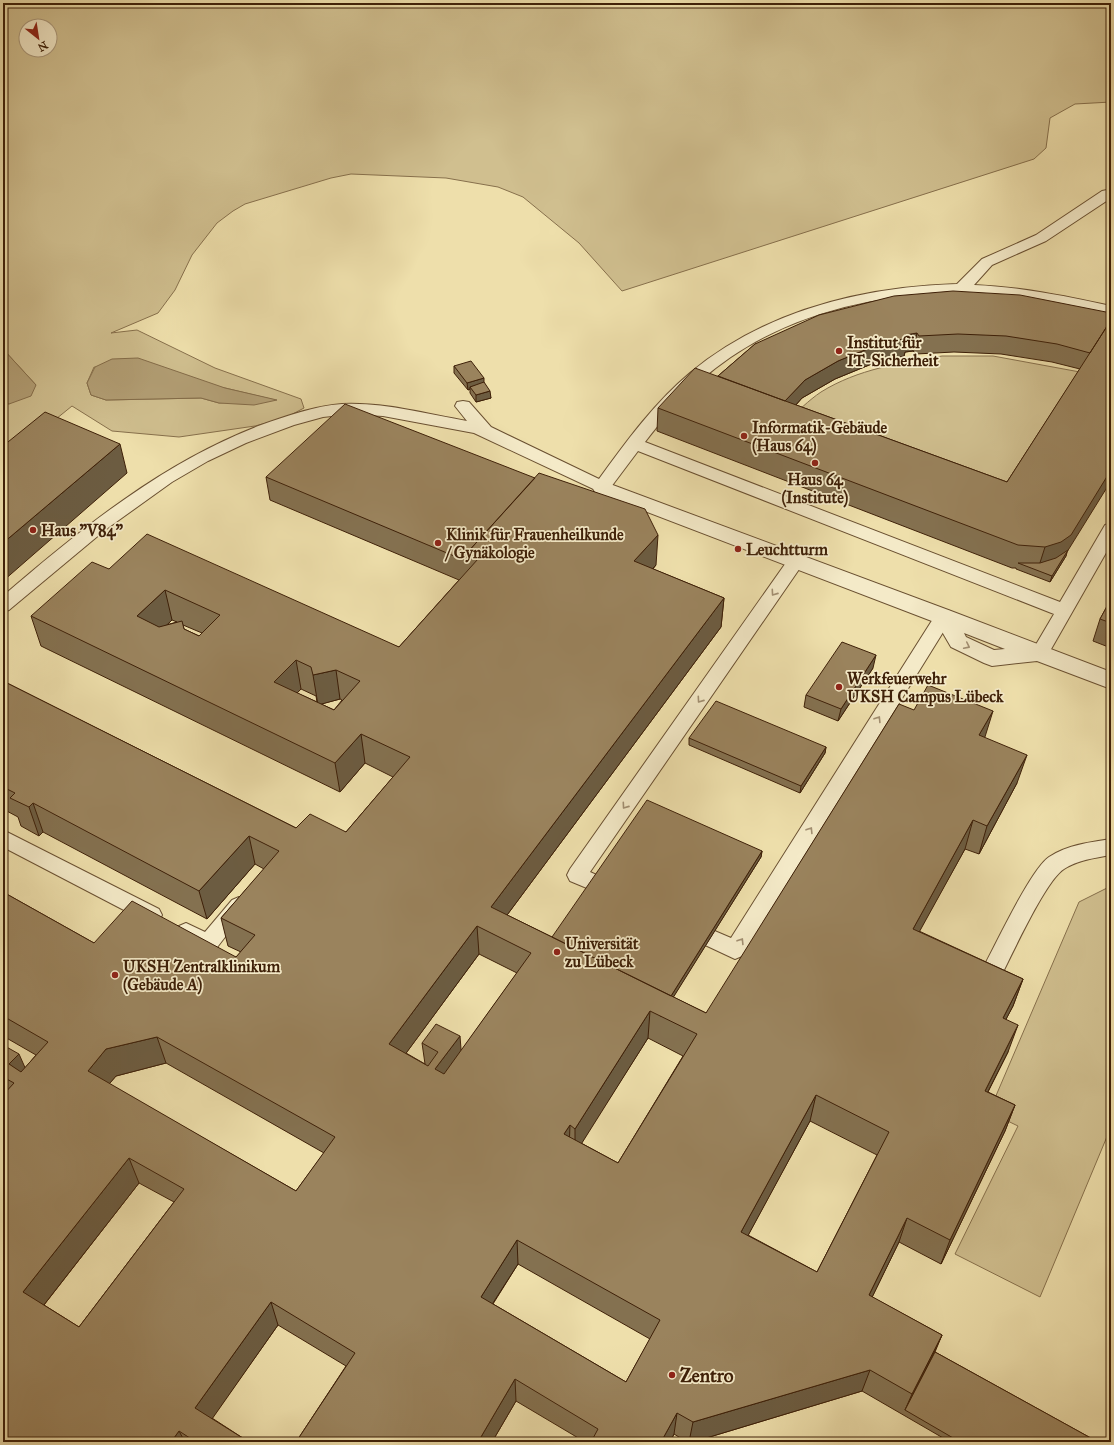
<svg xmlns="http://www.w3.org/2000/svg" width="1114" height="1445" viewBox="0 0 1114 1445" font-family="'IM FELL Great Primer',serif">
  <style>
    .green { fill: #d0bf8f; stroke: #87704c; fill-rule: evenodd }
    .water { fill: #b29e74; stroke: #846c49 }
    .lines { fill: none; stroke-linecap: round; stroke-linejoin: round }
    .lane-casing { stroke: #6a5031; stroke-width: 2 }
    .street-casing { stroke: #6a5031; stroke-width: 2 }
    .lane { fill: #f4eac8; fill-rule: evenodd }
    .street { fill: #f4eac8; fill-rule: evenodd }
    .wall { fill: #847150; stroke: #3e2008; fill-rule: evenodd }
    .shaded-wall { fill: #6c5c41; stroke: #3e2008 }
    .building { fill: #9a835d; stroke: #3e2008; fill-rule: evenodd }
    .oneway { stroke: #a28f72 }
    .poi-dot { fill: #8f2418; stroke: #f4eac8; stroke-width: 1.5 }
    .labels { text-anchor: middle; stroke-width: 3.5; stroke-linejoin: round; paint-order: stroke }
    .poi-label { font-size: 16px; font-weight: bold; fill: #3e2008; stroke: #f4eac8; text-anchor: start }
    .near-poi-label { font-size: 19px; font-weight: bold; fill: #3e2008; stroke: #f4eac8; text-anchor: start }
  </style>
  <rect width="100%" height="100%" fill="#eedfab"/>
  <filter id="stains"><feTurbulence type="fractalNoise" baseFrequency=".005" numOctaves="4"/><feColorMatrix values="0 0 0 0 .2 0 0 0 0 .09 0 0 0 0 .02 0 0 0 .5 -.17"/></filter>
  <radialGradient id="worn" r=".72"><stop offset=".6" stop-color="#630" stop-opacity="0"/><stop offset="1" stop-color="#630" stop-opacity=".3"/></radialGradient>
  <path class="green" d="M3,3H1111V102L1075,104L1050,118L1046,148L1034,159L622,291L579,243L523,197L498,187L446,178L351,174L331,178L245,204L233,211L217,223L192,255L175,290L158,313L111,333L137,330L215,368L301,399L304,408L285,418L255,426L179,437L112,431L72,406L3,462V402L9,404L36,385L3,349ZM26,26H50V50H26ZM94,367L225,388L275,400L219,403L201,398L106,400L91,395L87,383Z
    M942,356H993L1080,372L1000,501L786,422C797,412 809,400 821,392C858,369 900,363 942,356Z
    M1111,886V1127L1040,1297L955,1254L1018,1126L989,1112L1079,902Z"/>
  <path class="water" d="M3,349L36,385L31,396L9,404L3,402Z
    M138,358L225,388L277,400L254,405L219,403L201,398L106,400L91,395L87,383L95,367L112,359Z"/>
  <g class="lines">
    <g class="lane-casing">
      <path id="lane" d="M1107,190L1111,191V198L1046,241L992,265L974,285C1021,287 1065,296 1111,306V316C1081,308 1050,300 1019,297C908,284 786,305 700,381C679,399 662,420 645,442L1060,602L1105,525L1111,523V544L1046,658L1040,660L1034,658L1031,653L1054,614L638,451L608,491L602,493L474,433L383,416L350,414L323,417L294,425L246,443L208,461L172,482L105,530L9,610L3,612V596C82,528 162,463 261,425C287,416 314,406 342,404C384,402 426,414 467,421L455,406L457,402L463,401L469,402L491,427L599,479C626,442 654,403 690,373C765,311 861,287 957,284L982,259L1036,235L1102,191Z
        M796,555L802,557L805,561L802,565L590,872L601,877L604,883L601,889L594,891L570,881L567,875L570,869L790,557Z
        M944,610L950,611L953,616L950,621L742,956L735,959L703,944L699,938L703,932L710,929L731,938L938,611Z
        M3,830L159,909L162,915L159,921L152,924L145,921L3,847Z
        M1111,839V855C1095,858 1077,860 1064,869C1045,881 1011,957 999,980L991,983L983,980L980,974L983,968C996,944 1031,869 1049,857C1067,845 1091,842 1111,839Z
        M239,897L246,900L249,906L215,950L208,953L179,938L176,932L179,926L186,923L205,932L232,900Z"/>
    </g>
    <g class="street-casing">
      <path id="street" d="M602,481L951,611L1111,672V689L1037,661L992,666L984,663L951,647L937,623L595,492L592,487L595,482ZM964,633L1005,649L994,650L966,637Z"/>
    </g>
    <use href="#lane" class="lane"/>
    <use href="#street" class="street"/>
  </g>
  <path class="wall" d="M1111,313L1067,552L1066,556L1050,582L1016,569V568H1012L657,431L658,408L718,376L755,344ZM913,351L916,354L954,352L1001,354L1052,362L1080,369L1007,482L796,405L802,398L835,379L874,363L904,356L905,352Z
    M454,366L484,383L491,398L476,402L470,393V389L468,390L454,373Z
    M266,477L656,565L653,569L724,598L721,627L507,915L552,937L762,851L761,857L673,997L706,1013L985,738L1017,783L979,854L965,849L919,931L1023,979L1013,1006L1006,1019L1008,1052L988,1092L1015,1105L1005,1131L941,1264L899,1242L872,1297L942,1335L935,1352L1098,1442H950L862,1391L693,1442H687L674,1434L670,1442H585L516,1401L492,1442H296L346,1366L278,1325L212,1418L249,1442H3V1045L25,1068L36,1055L3,1036V892L94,943L236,957L241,952L228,946L221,918L264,869L255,864L207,919L43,832L39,836L21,826L18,817L3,809V681L296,828L346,832L393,777L365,763L340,792L41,646L31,616L109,569L399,647L459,580L270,500ZM172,620L177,622L166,625ZM183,625L202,633L199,636L184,629ZM301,689L316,696L317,702L297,693ZM340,699L342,700L334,710L321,704ZM479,954L517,973L461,1051L422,1043L425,1064L406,1053ZM648,1038L683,1056L618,1163L581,1143ZM166,1063L324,1153L296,1191L109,1084L116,1076ZM810,1121L877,1155L817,1272L748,1235ZM139,1183L174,1202L79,1327L44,1305ZM518,1264L650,1339L626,1382L493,1304Z
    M1111,599V648L1093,641L1100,619Z
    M873,668L838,721L804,707L806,695Z
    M689,738L826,747L825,753L800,793L689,745Z"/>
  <path class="shaded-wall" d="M917,333L913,351L905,352L904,356L874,363L835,379L802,398L780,422L782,404L805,380L838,361L877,345L905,335Z
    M484,378V384L470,387V389L468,390L467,383Z
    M490,391L491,398L476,402V395Z
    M120,444L127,473L3,581V543Z
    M1111,470V481L1067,552L1066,556L1050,582L1052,576L1038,569L1045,547Z
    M658,535L656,565L632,590L634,561Z
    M165,590L172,620L145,646L137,616Z
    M724,598L721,627L493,934L491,907Z
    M876,655L873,668L838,721L841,709Z
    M296,660L301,689L280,711L274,682Z
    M336,670L340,699L318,705L313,675Z
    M993,711L984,740L979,735Z
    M361,734L365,763L340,792L335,763Z
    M826,747L825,753L800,793L801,786Z
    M1027,755L1017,783L979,854L987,826Z
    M33,803L43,832L39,836L29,807Z
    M973,820L965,849L906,956L913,929Z
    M249,836L255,864L207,919L199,891Z
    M762,851L761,857L661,1017V1012Z
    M477,926L479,954L393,1071L389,1044Z
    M1023,979L1013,1006L993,1044L1003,1018Z
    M650,1011L648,1038L575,1154V1129Z
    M1018,1025L1008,1052L975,1117L985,1091Z
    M460,1036L462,1062L438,1096L435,1069Z
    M157,1037L166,1063L116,1076L98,1097L88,1071L106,1049Z
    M19,1054L31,1081L9,1064Z
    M816,1095L810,1121L737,1256L741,1232Z
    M1015,1105L1005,1131L941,1264L950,1240Z
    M570,1125L569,1151L564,1134Z
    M129,1158L139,1183L36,1315L23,1292Z
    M907,1218L899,1242L862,1318L869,1295Z
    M517,1240L518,1264L482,1320L481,1297Z
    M271,1302L278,1325L205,1429L195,1408Z
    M942,1335L932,1357L905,1410L912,1394Z
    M870,1370L862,1391L693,1442H689L693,1422Z
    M515,1379L516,1401L492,1442H478Z
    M677,1413L674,1434L670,1442H661Z
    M179,1431L185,1442H171Z"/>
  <path class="building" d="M953,291L1020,295L1111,313V320L1090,353L1057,344L1006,336L958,334L919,336L917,333L905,335L907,338L877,345L838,361L805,380L785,401L718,376L755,344L819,315L894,296Z
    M1111,320V470L1071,535L1061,542L1045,547L1018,545L658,408L695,368L1007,482Z
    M471,361L484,378L467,383L454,366Z
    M484,382L490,391L476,395L470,387Z
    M345,404L535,478L466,554V561L266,477Z
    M45,412L120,444L3,543V446Z
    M539,473L645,509L658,535L634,561L724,598L491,907L706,1013L899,704L914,710L928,685L993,711L979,735L1027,755L987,826L973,820L913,929L1023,979L1003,1018L1018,1025L985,1091L1015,1105L950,1240L907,1218L869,1295L942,1335L912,1394L870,1370L693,1422L677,1413L661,1442H591L598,1429L515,1379L478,1442H296L355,1353L271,1302L195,1408L249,1442H196L179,1431L171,1442H3V1095L14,1083L3,1077V1045L19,1054L9,1064L21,1072L48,1042L3,1016V892L94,943L132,901L236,957L255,935L221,918L279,851L249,836L199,891L33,803L29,807L10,798L15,793L3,787V681L296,828L310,814L346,832L410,757L361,734L335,763L31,616L92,562L109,569L147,534L399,647L478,559L466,554ZM165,590L220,615L199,636L184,629L182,621L159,627L137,616ZM296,660L311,667L313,675L336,670L360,681L334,710L274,682ZM477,926L531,953L444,1074L435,1069L460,1036L436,1024L422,1043L438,1052L428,1066L389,1044ZM650,1011L697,1034L618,1163L564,1134L570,1125L575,1129ZM157,1037L335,1137L296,1191L88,1071L106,1049ZM816,1095L889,1132L817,1272L741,1232ZM129,1158L184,1189L79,1327L23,1292ZM517,1240L660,1320L626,1382L481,1297Z
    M1068,550L1052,576L1018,563H1040L1056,558Z
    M1111,599V623L1100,619Z
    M842,642L876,655L841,709L806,695Z
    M716,701L826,747L801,786L689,738Z
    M647,800L762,851L671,996L552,937Z
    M935,1352L1098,1442H960L905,1410Z"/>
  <defs><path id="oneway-chevron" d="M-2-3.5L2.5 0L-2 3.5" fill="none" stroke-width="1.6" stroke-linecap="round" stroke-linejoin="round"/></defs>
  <g class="oneway">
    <use href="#oneway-chevron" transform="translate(774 593) rotate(125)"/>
    <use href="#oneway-chevron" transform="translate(967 646) rotate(26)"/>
    <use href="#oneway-chevron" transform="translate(700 700) rotate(125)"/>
    <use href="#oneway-chevron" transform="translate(878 719) rotate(-58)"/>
    <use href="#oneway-chevron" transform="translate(625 806) rotate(125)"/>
    <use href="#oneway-chevron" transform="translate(810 830) rotate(-58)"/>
    <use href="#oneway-chevron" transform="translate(741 941) rotate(-58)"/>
  </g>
  <g class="poi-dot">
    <circle cx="839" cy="351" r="4"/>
    <circle cx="744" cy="436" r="4"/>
    <circle cx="815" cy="463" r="4"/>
    <circle cx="33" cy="530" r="4"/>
    <circle cx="438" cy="543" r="4"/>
    <circle cx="738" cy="549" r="4"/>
    <circle cx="839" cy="687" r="4"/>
    <circle cx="557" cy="952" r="4"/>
    <circle cx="115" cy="975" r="4"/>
    <circle cx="672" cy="1375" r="4"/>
  </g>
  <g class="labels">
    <g class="poi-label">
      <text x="847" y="348">Institut für<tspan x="847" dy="18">IT-Sicherheit</tspan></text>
      <text x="752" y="433">Informatik-Gebäude<tspan x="752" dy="18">(Haus 64)</tspan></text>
      <text x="815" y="485" text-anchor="middle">Haus 64<tspan x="815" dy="18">(Institute)</tspan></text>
      <text x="41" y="536">Haus "V84"</text>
      <text x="446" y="540">Klinik für Frauenheilkunde<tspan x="446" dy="18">/ Gynäkologie</tspan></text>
      <text x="746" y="555">Leuchtturm</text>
      <text x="847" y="684">Werkfeuerwehr<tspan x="847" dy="18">UKSH Campus Lübeck</tspan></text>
      <text x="565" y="949">Universität<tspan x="565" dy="18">zu Lübeck</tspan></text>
      <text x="123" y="972">UKSH Zentralklinikum<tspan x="123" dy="18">(Gebäude A)</tspan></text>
    </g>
    <g class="near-poi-label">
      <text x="680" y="1382">Zentro</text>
    </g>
  </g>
  <rect width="1114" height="1445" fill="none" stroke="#eedfab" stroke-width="16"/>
  <rect x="4" y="4" width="1106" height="1437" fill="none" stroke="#3e2008" stroke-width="2"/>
  <rect x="8" y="8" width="1098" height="1429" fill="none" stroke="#3e2008"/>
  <g transform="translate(38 38) rotate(150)"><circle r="19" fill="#f4eac8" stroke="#ab997b"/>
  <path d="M0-3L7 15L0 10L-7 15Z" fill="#8f2418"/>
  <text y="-6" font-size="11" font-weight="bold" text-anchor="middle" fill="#3e2008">N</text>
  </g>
  <rect width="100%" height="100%" filter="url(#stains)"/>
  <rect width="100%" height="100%" fill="url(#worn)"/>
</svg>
